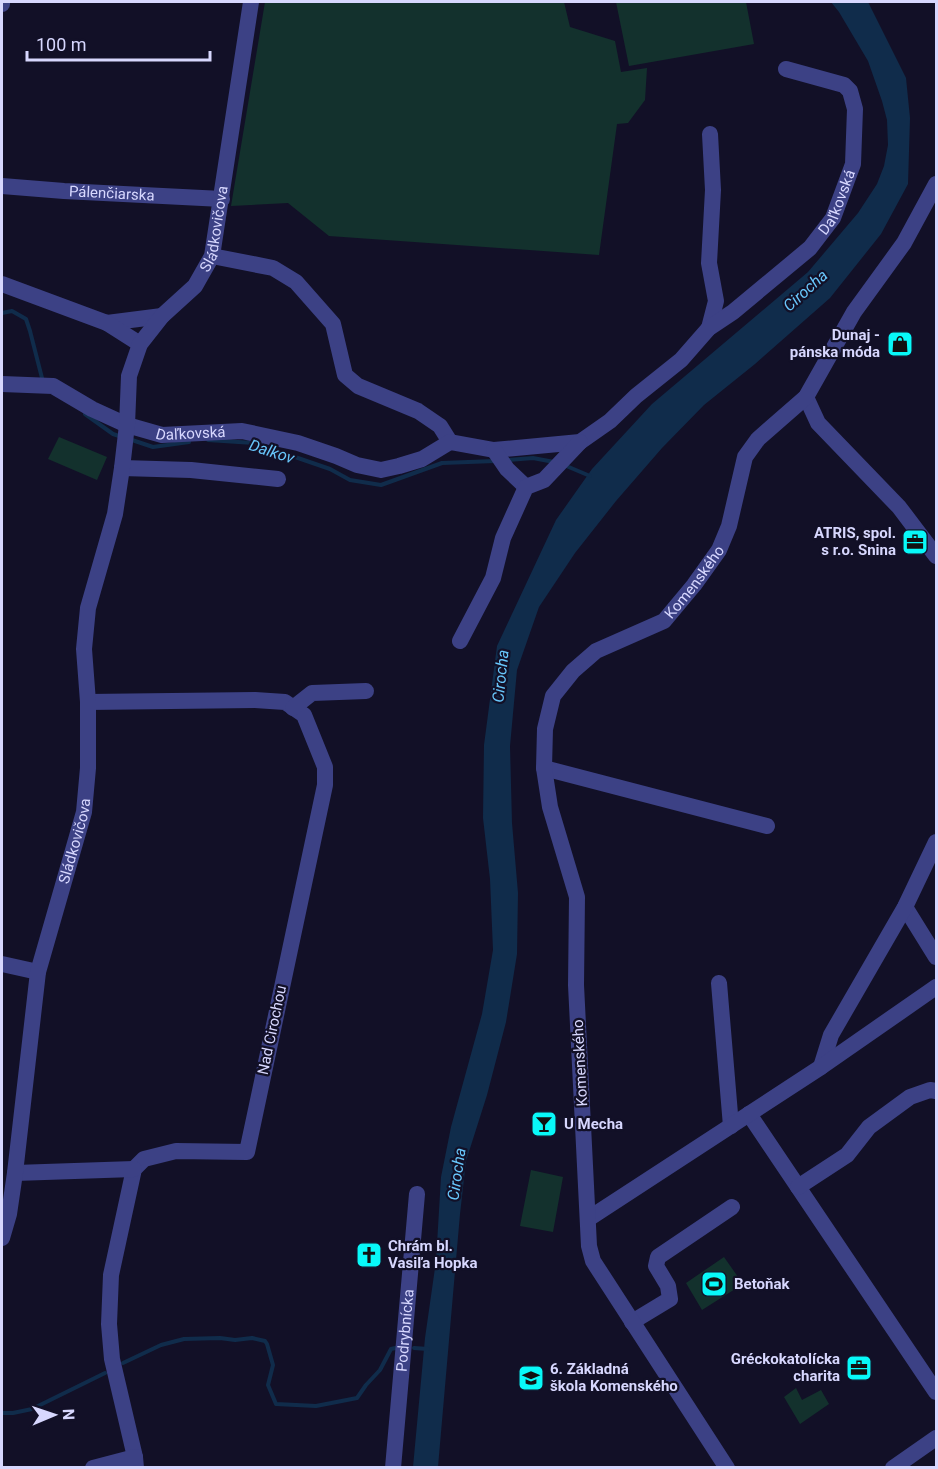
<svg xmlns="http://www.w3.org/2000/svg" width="938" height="1469" viewBox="0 0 938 1469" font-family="Roboto,sans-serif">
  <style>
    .green { fill: #13312d }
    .water { fill: #102c4b }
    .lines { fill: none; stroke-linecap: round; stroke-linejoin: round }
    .stream { stroke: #102c4b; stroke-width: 4 }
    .minor { stroke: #3c4185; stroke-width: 16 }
    .labels { text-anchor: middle; stroke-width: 4.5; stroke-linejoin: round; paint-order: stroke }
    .street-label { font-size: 15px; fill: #d7d7fe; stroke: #121027 }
    .poi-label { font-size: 15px; font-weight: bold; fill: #d7d7fe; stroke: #121027; text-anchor: start }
    .water-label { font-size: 16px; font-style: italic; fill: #68c6fb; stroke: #121027 }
  </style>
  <rect width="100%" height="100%" fill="#121027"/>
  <path class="green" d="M265,2H564L570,27L615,41L621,72L647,68L645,100L628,123L617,124L599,255L329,236L288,203L231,206Z
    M616,2H746L754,44L629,66Z
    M59,437L107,457L97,480L48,459Z
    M531,1170L563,1177L553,1232L520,1226Z
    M724,1257L743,1284L702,1310L686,1283Z
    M796,1388L802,1400L821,1390L829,1404L800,1424L784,1397Z"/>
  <path class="water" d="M831,2H868L906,78L910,118L908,184L881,234L830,298L755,364L704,405L662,448L616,501L575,553L539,607L517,670L510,746L512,823L518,893L517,954L506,1022L487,1095L466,1161L460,1214L438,1467H413L425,1338L436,1261L441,1177L451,1127L482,1014L493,950L490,879L483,818L484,745L497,646L556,520L592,469L652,404L808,272L858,213L877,184L884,166L888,145L887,120L882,101L868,61L839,12Z"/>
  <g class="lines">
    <path class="stream" d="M2,313L12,311L26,319L30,331L43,382
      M85,414L113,434L122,437
      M129,439L153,447L189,442
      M208,440L254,443L330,469L350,480L381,485L442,463L495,461
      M508,460L533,458L554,462
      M564,465L590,476
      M414,1348L428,1349
      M123,1363L161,1345L184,1339L220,1338L235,1340L252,1338L265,1341L267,1344L273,1365L268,1385L276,1404L316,1406L357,1398L366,1385L380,1370L391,1349L400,1347
      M2,1413H13L32,1409L105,1373"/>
    <g class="minor">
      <path d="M2,4V2"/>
      <path id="s1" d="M2,186L64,191L222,199"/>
      <path d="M212,256L273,268L296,282L333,324L345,375L358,386L418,411L440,426L450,442"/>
      <path d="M2,284L107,323L162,316"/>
      <path d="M107,323L140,344"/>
      <path d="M709,328L716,301L709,263L713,190L710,134"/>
      <path id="s2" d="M2,384L53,386L92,409L127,425L162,435L242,431L298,443L336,456L357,465L381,470L399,466L422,459L450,442L494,450L580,442L610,421L636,396L681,360L709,328L733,312L810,248L833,218L853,164L855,109L850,91L844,85L786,69"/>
      <path d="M806,397L818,423L899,507L936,556"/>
      <path d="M494,450L507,469L526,487"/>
      <path d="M122,468L191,470L278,479"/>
      <path d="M460,641L493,578L503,538L526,487L544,480L580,442"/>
      <path d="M88,702L255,700L285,702L304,715L325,767V785L247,1152L176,1151L144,1159L134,1169L111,1275L109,1324L112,1359L135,1457L136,1468"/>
      <path d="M293,708L312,693L366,691"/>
      <path d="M544,768L767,826"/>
      <path d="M905,907L936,957"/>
      <path d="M2,964L38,972"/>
      <path d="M719,983L731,1126"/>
      <path d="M821,1067L831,1035L905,907L936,842"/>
      <path d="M749,1114L936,1392"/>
      <path d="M15,1173L134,1169"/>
      <path d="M798,1187L847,1155L869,1127L910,1097L930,1090L936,1091"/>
      <path d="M588,1219L821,1067L936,987"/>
      <path id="s3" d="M2,1238L9,1214L15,1173L38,972L84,812L88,768V702L84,649L88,608L115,514L122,468L127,425L129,376L140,344L162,316L195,286L212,256L251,2"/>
      <path d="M632,1322L670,1299L668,1286L656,1266L658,1257L732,1207"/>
      <path d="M93,1468L135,1457"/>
      <path id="s4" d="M393,1468L417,1194"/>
      <path id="s5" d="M727,1468L593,1261L589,1246L576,985L577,897L550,807L544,768L545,729L553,696L573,671L596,651L664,621L694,585L719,550L729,526L745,457L758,439L806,397L854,312L904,243L936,184"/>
      <path d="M893,1468L936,1438"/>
    </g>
  </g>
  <defs>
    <g id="shop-square" transform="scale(1.35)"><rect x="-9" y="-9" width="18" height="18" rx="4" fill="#08f9f9" stroke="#121027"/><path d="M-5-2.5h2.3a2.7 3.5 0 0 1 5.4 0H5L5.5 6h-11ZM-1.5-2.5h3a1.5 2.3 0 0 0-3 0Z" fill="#111"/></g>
    <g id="office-square" transform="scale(1.35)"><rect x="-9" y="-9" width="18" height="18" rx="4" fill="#08f9f9" stroke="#121027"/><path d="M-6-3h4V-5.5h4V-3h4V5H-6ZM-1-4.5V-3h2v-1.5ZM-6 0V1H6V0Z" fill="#111"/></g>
    <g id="bar-square" transform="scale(1.35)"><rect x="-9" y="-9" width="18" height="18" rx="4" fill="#08f9f9" stroke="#121027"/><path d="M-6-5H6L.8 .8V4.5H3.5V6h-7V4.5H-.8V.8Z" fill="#111"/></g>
    <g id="church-square" transform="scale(1.35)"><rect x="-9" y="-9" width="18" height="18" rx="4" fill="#08f9f9" stroke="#121027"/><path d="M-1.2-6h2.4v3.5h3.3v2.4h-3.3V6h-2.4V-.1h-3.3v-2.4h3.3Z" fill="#111"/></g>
    <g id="stadium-square" transform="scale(1.35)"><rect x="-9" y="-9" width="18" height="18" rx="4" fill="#08f9f9" stroke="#121027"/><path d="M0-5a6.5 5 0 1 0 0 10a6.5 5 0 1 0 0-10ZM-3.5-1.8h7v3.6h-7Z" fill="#111"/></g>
    <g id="school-square" transform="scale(1.35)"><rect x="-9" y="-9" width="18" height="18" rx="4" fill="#08f9f9" stroke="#121027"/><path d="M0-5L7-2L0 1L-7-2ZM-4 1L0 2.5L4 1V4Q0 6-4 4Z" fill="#111"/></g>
  </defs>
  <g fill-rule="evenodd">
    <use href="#shop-square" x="900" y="344"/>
    <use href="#office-square" x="915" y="542"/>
    <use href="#bar-square" x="544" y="1124"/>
    <use href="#church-square" x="369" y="1255"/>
    <use href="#stadium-square" x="714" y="1284"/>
    <use href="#office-square" x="859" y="1368"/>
    <use href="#school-square" x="531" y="1378"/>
  </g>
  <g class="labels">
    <g class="street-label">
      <text dy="5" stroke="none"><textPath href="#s1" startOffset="110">Pálenčiarska</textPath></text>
      <text dy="5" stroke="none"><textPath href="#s2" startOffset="958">Daľkovská</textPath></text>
      <text dy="5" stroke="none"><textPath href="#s3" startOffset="1052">Sládkovičova</textPath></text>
      <text dy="5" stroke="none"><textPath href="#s2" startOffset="200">Daľkovská</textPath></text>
      <text dy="5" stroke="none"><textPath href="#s5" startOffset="1004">Komenského</textPath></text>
      <text dy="5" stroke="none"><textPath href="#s3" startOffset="405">Sládkovičova</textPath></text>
      <text transform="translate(272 1030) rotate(-78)" y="5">Nad Cirochou</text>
      <text transform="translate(580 1063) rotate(-93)" y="5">Komenského</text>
      <text dy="5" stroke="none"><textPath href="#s4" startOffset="138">Podrybnícka</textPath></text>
    </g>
    <g class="poi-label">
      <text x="880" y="340" text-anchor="end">Dunaj -<tspan x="880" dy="17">pánska móda</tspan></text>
      <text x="896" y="538" text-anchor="end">ATRIS, spol.<tspan x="896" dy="17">s r.o. Snina</tspan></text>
      <text x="564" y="1129">U Mecha</text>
      <text x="388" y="1251">Chrám bl.<tspan x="388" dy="17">Vasiľa Hopka</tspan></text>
      <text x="734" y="1289">Betoňak</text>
      <text x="840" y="1364" text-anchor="end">Gréckokatolícka<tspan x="840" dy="17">charita</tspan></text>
      <text x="550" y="1374">6. Základná<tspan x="550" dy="17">škola Komenského</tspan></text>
    </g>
    <g class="water-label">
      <text transform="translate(805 290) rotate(-42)" y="6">Cirocha</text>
      <text transform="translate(272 451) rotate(18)" y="6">Dalkov</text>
      <text transform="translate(500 676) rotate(-84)" y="6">Cirocha</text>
      <text transform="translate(456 1174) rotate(-82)" y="6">Cirocha</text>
    </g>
  </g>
  <rect width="938" height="1469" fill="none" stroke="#d7d7fe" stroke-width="6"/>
  <g transform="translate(54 1415) rotate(88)" stroke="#121027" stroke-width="4.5" paint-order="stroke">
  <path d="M0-4.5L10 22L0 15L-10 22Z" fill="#d7d7fe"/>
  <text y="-9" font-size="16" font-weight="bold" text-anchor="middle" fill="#d7d7fe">N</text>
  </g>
  <path d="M27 51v9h183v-9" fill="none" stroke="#d7d7fe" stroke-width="3"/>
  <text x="36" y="51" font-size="18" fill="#d7d7fe" stroke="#121027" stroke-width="4.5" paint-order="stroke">100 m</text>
</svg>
